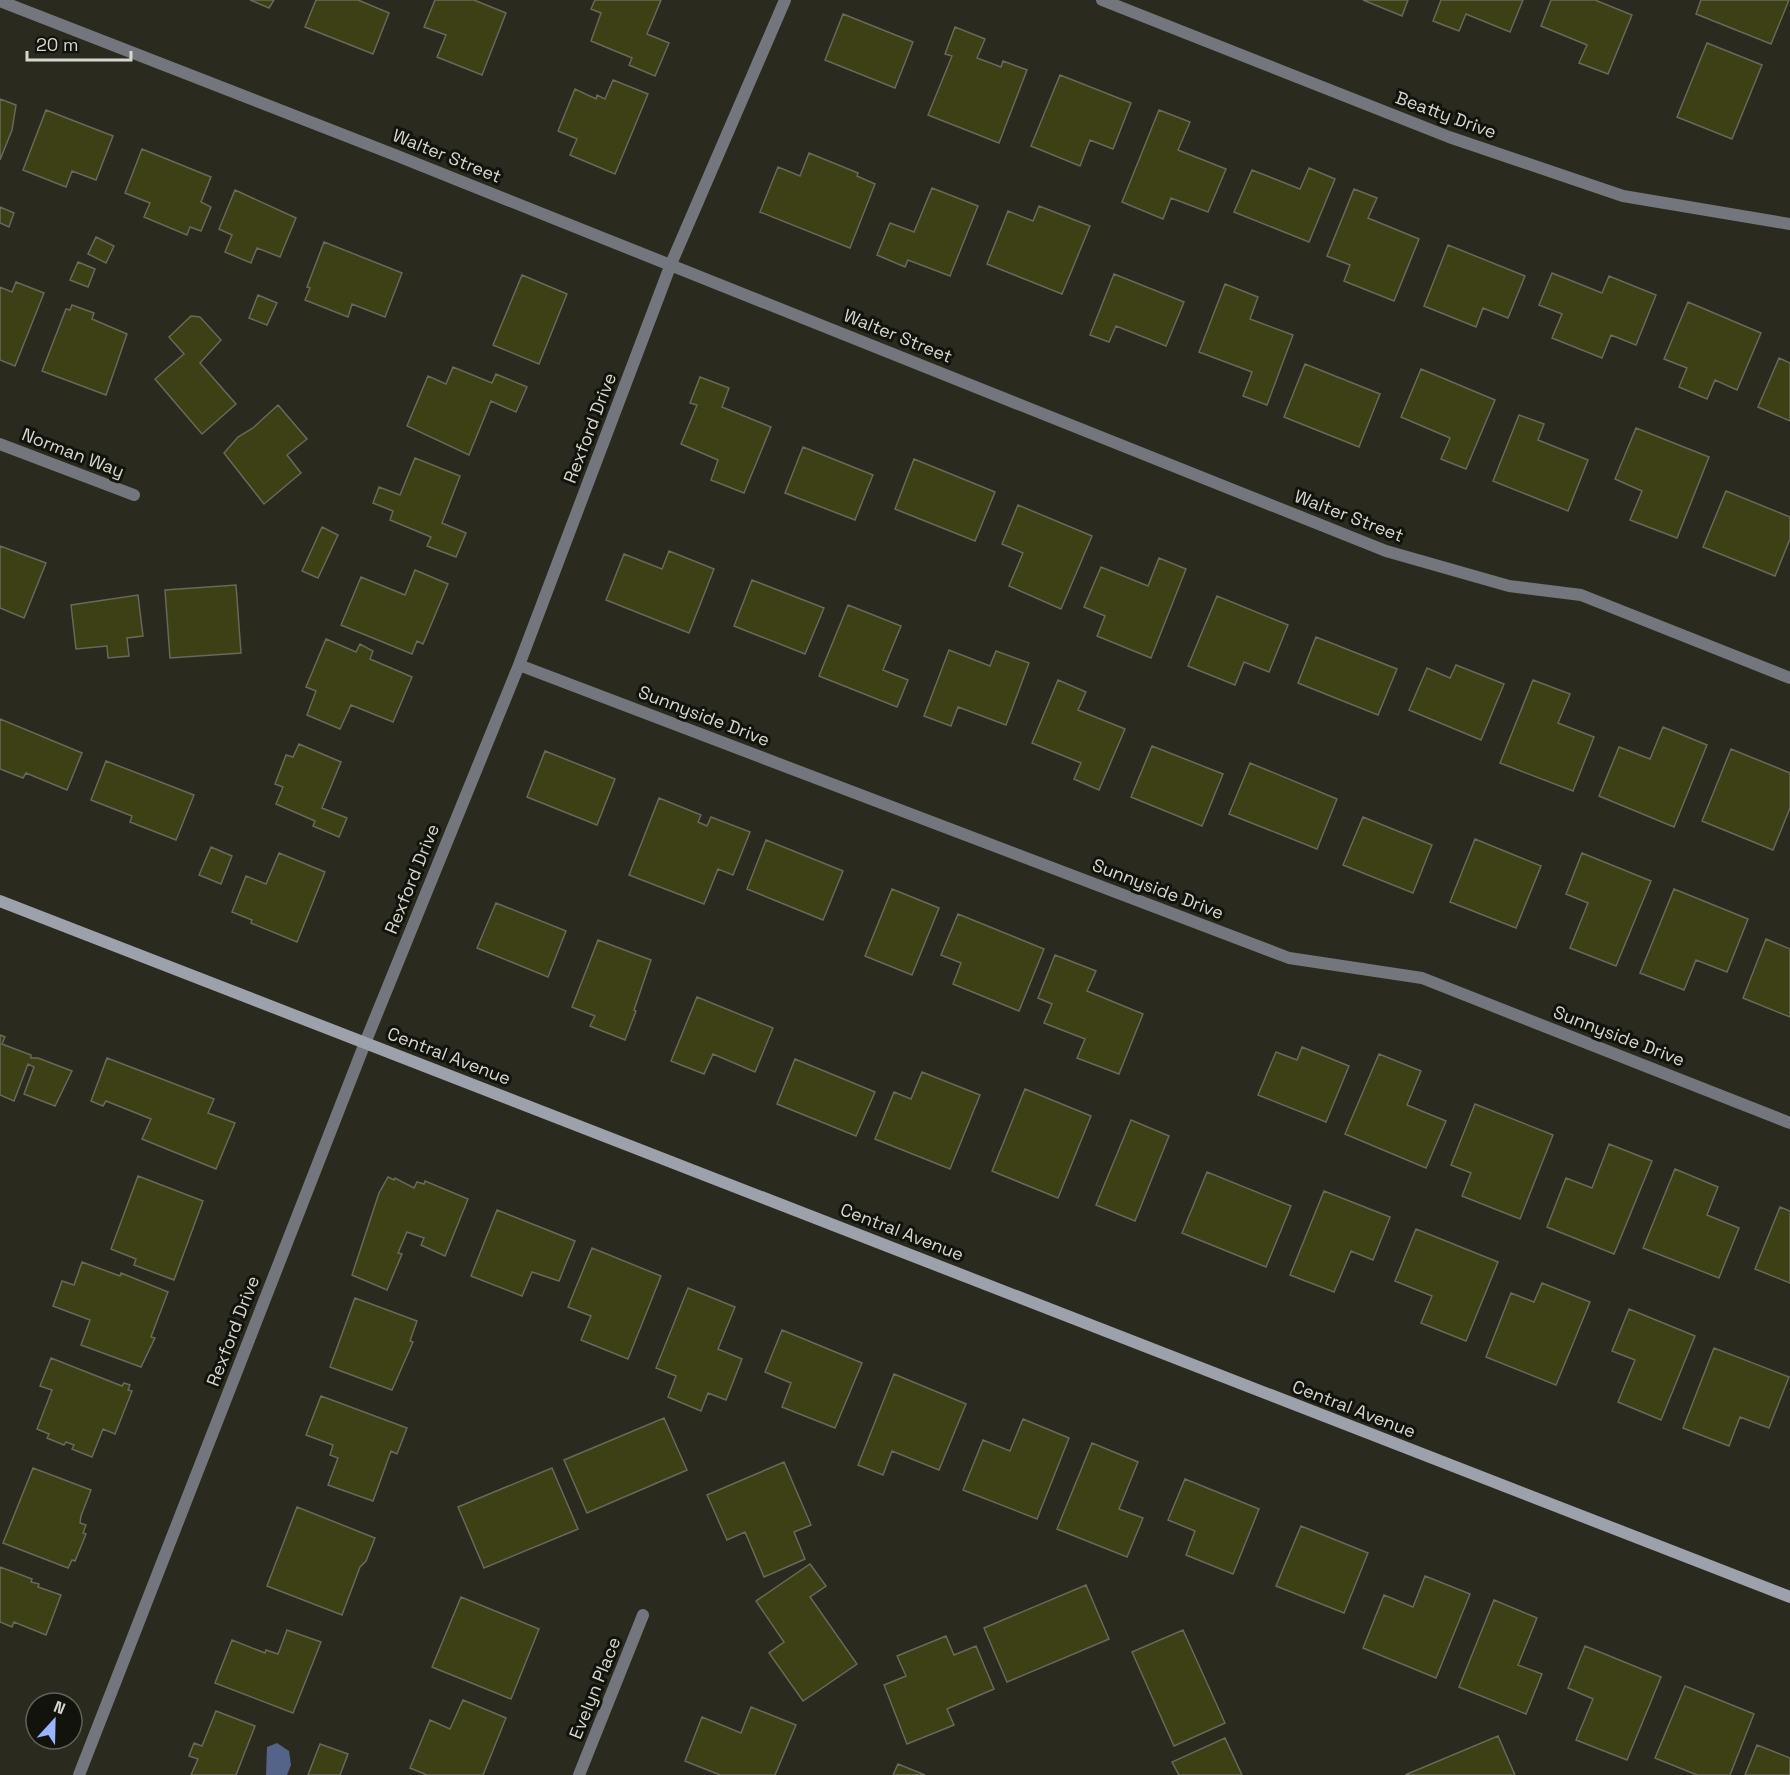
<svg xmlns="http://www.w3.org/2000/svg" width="1790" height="1775" viewBox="0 0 1790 1775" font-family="'Space Grotesk',sans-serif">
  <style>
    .water { fill: #546388 }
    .building { fill: #3d4015; stroke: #67695a; stroke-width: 1.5 }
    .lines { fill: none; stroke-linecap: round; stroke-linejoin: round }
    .street { stroke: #73767c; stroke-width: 12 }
    .secondary { stroke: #9ca1ab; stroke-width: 12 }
    .labels { text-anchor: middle; stroke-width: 6; stroke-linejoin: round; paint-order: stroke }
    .street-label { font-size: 18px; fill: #d6d7cf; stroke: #13130d }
  </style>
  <rect width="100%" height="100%" fill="#2a2b1e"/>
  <path class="water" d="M277,1743L289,1751L291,1765L287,1775H266L267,1747Z"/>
  <path class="building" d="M250,0H274L269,8Z
    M316,0H358L389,13L373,54L305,27Z
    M435,0H474L506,13L482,75L437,57L446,35L424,27Z
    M595,0H661L647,34L669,43L655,76L629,65L632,58L591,41L601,13L591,9Z
    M1363,0H1408L1402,16Z
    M1441,0H1523L1510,32L1466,14L1459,31L1433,21Z
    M1551,0H1595L1632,15L1608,74L1579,63L1587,45L1541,26Z
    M1701,0H1789L1771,44L1696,14Z
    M843,14L913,42L895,88L825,60Z
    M955,27L985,39L977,58L1001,67L1003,61L1027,70L999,143L928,115L952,56L945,54Z
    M1707,43L1762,65L1732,139L1677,117Z
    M1060,75L1131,103L1113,149L1090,140L1080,166L1031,146Z
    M613,80L648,94L615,174L570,155L577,139L558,131L575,89L596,99L597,95L605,99Z
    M0,99L16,105L12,130L0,160Z
    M46,110L113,136L96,180L72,171L66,187L23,170Z
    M1159,110L1190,122L1178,150L1226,169L1208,212L1171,198L1163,219L1122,202Z
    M142,149L211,177L201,202L211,207L201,231L190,227L187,235L144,217L150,203L125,193Z
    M809,153L858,173L857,176L875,184L850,248L760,212L778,167L800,176Z
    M1309,168L1335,179L1309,242L1234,212L1252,170L1300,189Z
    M932,188L978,206L950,276L908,260L905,267L877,255L890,223L914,232Z
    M1354,189L1377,198L1368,218L1419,239L1394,301L1344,281L1350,265L1327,256Z
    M235,190L296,218L280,257L257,248L251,263L225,252L232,235L219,229Z
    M1039,206L1090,226L1062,294L987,264L1008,211L1033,221Z
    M0,207L14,213L9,227L0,223Z
    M96,237L114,246L106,263L88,254Z
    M324,242L402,273L385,317L352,304L348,317L305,300L310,288L307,287Z
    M1448,245L1525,276L1508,318L1483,308L1476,327L1424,306Z
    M78,262L95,269L88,287L70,280Z
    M1552,273L1602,293L1609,276L1656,295L1636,345L1611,335L1602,358L1552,338L1562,314L1539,305Z
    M1114,274L1184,302L1166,346L1116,326L1109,342L1090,335Z
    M522,275L567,294L539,364L493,345Z
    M16,282L44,293L15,366L0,360V287L12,292Z
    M1225,284L1258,297L1250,319L1293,335L1267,405L1243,396L1252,372L1199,352Z
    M258,295L277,303L267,325L249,318Z
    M1688,302L1761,333L1737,390L1715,380L1707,399L1679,387L1687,368L1664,359Z
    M72,305L94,313L92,319L127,334L106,395L42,371L66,309L70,310Z
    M191,316L200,317L221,340L200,363L236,404L202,434L155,379L184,354L169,337Z
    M1779,358L1790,363V421L1758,407Z
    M1305,364L1380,394L1359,447L1284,417Z
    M453,367L492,383L496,374L527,387L516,412L491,401L469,455L407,426L428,376L446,384Z
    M1421,369L1495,400L1466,469L1441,459L1450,438L1401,417Z
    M700,377L729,388L722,407L771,427L744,493L711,480L718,460L681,444L697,405L690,403Z
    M278,405L307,439L287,455L301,473L264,504L224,453L238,437L253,428Z
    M1519,415L1544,424L1538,440L1588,460L1568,511L1493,481Z
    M1636,428L1709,457L1677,538L1630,520L1642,491L1615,479Z
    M803,447L873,475L855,520L785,493Z
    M415,458L460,476L442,523L466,533L456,557L427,546L431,537L390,520L393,511L373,503L379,487L400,495Z
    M914,459L995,492L975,541L895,509Z
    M1726,491L1790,517V539L1775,576L1703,547Z
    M1018,505L1092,536L1061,609L1009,586L1023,553L1002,544Z
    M322,527L338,535L318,578L302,571Z
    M0,546L46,563L24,618L0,608Z
    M669,551L714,569L689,633L606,600L624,554L662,569Z
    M1159,558L1186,569L1151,658L1097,636L1105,616L1084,607L1101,567L1148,586Z
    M415,570L448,584L423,644L417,641L412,654L341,625L361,577L405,595Z
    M752,580L824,608L805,654L734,626Z
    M236,585L241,653L170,658L165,590Z
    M138,595L143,636L127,638L129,656L108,658L107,646L76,649L71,605Z
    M1217,596L1288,625L1269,672L1244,662L1235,685L1188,666Z
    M848,605L901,626L883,670L908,680L897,707L819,676Z
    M1316,637L1397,669L1378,715L1298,683Z
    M326,639L356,652L360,644L373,651L370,659L412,677L393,722L351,705L340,729L307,715L316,691L306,687Z
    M949,650L990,666L996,651L1029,663L1006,725L958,707L951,726L924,716Z
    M1456,665L1504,684L1481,740L1409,710L1427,668L1450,678Z
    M1058,680L1086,692L1078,710L1125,729L1099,790L1074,779L1081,763L1032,743Z
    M1533,680L1570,694L1558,723L1594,737L1573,791L1500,763Z
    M0,719L82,753L67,790L26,773L23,778L0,769Z
    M1663,727L1707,745L1674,827L1599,796L1619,747L1650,759Z
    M299,744L341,762L322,808L347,818L339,837L313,826L315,821L276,804L283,787L275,784L286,755L293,757Z
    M1152,746L1223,774L1202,826L1131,797Z
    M1731,749L1790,773V808L1773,850L1702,821Z
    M545,751L615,779L597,825L527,797Z
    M106,761L194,795L176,840L130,822L132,816L91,800Z
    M1250,763L1337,799L1317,849L1229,814Z
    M659,798L701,815L698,822L707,826L711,817L750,832L733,875L718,869L704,904L629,875Z
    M1363,817L1432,845L1413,893L1343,865Z
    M1475,839L1541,866L1516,928L1450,902Z
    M766,840L843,871L823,920L747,889Z
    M211,847L232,856L221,884L199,875Z
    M279,853L325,872L297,942L251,923L252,920L232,912L246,876L266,884Z
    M1582,853L1651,881L1616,966L1570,948L1588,903L1566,894Z
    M892,889L939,908L912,975L865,956Z
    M1674,889L1748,919L1727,972L1696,960L1684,990L1640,973Z
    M496,903L566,931L548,977L477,948Z
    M958,914L1044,949L1019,1011L953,984L961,963L941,955Z
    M1766,939L1790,949V1017L1743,998Z
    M598,940L651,960L634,1010L636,1011L625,1040L590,1026L595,1016L572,1007Z
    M1055,955L1096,971L1087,991L1143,1014L1119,1074L1077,1058L1085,1039L1044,1023L1052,1004L1038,998Z
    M697,997L773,1028L755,1072L713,1054L704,1074L671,1061Z
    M0,1035L5,1037L2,1044L31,1055V1058H38L72,1071L55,1106L24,1094L34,1067L28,1064L14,1101L0,1095Z
    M1302,1047L1349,1066L1326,1122L1258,1095L1276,1052L1297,1060Z
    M1379,1054L1421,1071L1407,1105L1446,1121L1426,1168L1345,1134Z
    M107,1058L214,1099L208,1113L235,1123L216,1169L142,1139L151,1119L106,1101L103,1106L91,1101Z
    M795,1059L875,1092L856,1136L777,1104Z
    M922,1072L980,1095L950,1169L875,1139L894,1092L911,1099Z
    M1025,1089L1091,1116L1058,1198L992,1171Z
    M1475,1104L1553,1135L1520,1219L1462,1196L1471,1173L1451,1165Z
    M1131,1120L1169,1136L1135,1221L1096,1205Z
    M1609,1144L1652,1161L1614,1254L1547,1227L1566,1178L1592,1188Z
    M1675,1169L1718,1187L1707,1215L1739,1228L1719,1278L1643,1248Z
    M1207,1172L1291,1206L1266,1267L1182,1233Z
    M138,1176L203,1201L174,1280L134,1265L136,1259L111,1249Z
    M388,1177L394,1180L395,1178L414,1188L417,1182L424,1184L425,1181L468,1199L445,1256L421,1245L424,1238L407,1232L398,1253L402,1254L387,1290L352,1275L379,1193Z
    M1324,1191L1390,1217L1373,1260L1351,1251L1334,1292L1290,1275Z
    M1780,1207L1790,1211V1283L1755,1269Z
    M497,1210L575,1241L559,1281L532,1272L522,1296L471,1276Z
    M1416,1229L1498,1262L1466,1341L1421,1323L1432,1296L1395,1281Z
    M592,1248L661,1276L628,1359L581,1340L591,1316L568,1307Z
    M82,1262L120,1276L121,1273L168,1292L151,1337L155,1338L141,1367L81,1345L90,1320L53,1306L62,1281L74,1285Z
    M1542,1283L1590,1302L1556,1385L1486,1357L1511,1293L1534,1302Z
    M688,1288L735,1307L718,1349L742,1359L726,1400L708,1393L701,1411L668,1397L676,1376L656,1368Z
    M355,1298L417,1321L410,1341L413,1342L392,1390L330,1367Z
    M1629,1309L1695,1336L1661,1420L1618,1402L1635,1360L1612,1351Z
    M782,1330L862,1363L835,1428L782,1407L791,1383L765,1372Z
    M1714,1348L1789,1377L1769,1428L1740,1417L1729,1446L1683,1428Z
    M51,1358L122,1386L124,1383L130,1385L128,1390L132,1391L115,1434L103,1429L92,1457L72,1449L74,1445L66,1442L64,1445L47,1438L49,1434L37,1429L52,1390L40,1386Z
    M894,1374L966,1404L939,1470L892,1451L883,1475L858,1465Z
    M321,1396L407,1428L397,1454L391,1451L373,1501L328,1485L338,1458L330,1455L333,1445L306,1435Z
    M664,1418L687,1470L587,1513L564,1460Z
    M1023,1419L1069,1438L1037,1519L963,1490L983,1440L1010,1451Z
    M1092,1443L1138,1462L1119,1509L1143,1518L1127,1557L1057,1529Z
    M784,1462L811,1525L794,1532L805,1559L764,1577L745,1532L727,1540L707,1495Z
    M33,1468L91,1490L81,1516L80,1523L86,1525L83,1533L86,1534L75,1561L72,1560L68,1568L3,1543Z
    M552,1468L578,1529L484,1568L458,1507Z
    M1185,1479L1259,1509L1233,1574L1186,1555L1195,1531L1168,1520Z
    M297,1507L375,1538L366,1561L360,1567L342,1615L267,1586Z
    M1301,1526L1368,1553L1344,1613L1276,1586Z
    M810,1564L826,1586L810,1597L857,1664L803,1701L769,1653L784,1642L756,1601Z
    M0,1567L32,1579L31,1582L39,1584L38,1587L61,1595L46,1635L14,1622L12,1627L0,1622Z
    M1425,1576L1470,1594L1436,1678L1363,1648L1384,1595L1413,1607Z
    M1086,1585L1109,1639L1007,1682L984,1628Z
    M461,1597L539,1629L511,1699L432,1667Z
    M1494,1600L1537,1618L1518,1665L1542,1674L1526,1714L1459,1687Z
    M287,1630L321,1642L293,1713L215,1683L232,1640L265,1653L266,1650L278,1654Z
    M1183,1630L1225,1723L1174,1746L1132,1652Z
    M946,1636L954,1655L976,1646L994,1689L947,1709L954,1725L907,1744L884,1685L906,1676L897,1656Z
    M1585,1646L1661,1677L1627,1760L1576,1740L1593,1699L1568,1688Z
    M1685,1686L1754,1714L1730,1775H1697L1655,1758Z
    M463,1700L506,1718L483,1775H427L410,1768L430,1720L450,1729Z
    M751,1707L796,1725L775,1775H720L685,1761L702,1717L741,1733Z
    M216,1711L255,1726L236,1775H191L198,1759L189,1756L194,1743L202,1746Z
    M1498,1736L1515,1775H1405Z
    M1225,1738L1242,1775H1179L1172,1762Z
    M320,1744L348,1754L340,1775H308Z
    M1757,1745L1790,1758V1775H1745Z
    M898,1764L925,1775H893Z"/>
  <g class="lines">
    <path class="street" d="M1102,0L1449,137L1623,196L1790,224
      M0,1L395,155L1386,551L1509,586L1581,595L1790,678
      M0,444L134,495
      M519,665L1289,958L1422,978L1790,1123
      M79,1775L365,1043L519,665L671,264L785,0
      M579,1775L643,1615"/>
    <path class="secondary" d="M0,901L1790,1597"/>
  </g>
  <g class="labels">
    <g class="street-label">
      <text transform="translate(1446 115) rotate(20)" y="6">Beatty Drive</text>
      <text transform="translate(447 156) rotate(22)" y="6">Walter Street</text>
      <text transform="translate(898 336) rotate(22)" y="6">Walter Street</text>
      <text transform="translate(590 428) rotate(-69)" y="6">Rexford Drive</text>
      <text transform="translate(73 453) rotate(21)" y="6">Norman Way</text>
      <text transform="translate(1349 516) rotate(21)" y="6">Walter Street</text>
      <text transform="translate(704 716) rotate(21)" y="6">Sunnyside Drive</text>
      <text transform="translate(412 879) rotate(-68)" y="6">Rexford Drive</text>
      <text transform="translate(1158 889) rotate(21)" y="6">Sunnyside Drive</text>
      <text transform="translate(1619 1036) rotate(21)" y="6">Sunnyside Drive</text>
      <text transform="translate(449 1056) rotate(21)" y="6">Central Avenue</text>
      <text transform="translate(902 1232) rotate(21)" y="6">Central Avenue</text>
      <text transform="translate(233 1331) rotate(-69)" y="6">Rexford Drive</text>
      <text transform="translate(1354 1409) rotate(21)" y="6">Central Avenue</text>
      <text transform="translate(595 1688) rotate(-68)" y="6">Evelyn Place</text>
    </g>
  </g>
  <g transform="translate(54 1721) rotate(22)"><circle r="28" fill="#13130d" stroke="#61615b" stroke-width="1.5"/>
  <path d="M0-4.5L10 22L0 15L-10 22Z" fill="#99b5fd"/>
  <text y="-9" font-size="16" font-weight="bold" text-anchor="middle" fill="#d6d7cf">N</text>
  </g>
  <path d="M27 51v9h104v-9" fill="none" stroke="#d6d7cf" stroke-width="3"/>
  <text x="36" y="51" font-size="18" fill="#d6d7cf" stroke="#13130d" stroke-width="4.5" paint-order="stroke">20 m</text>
</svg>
